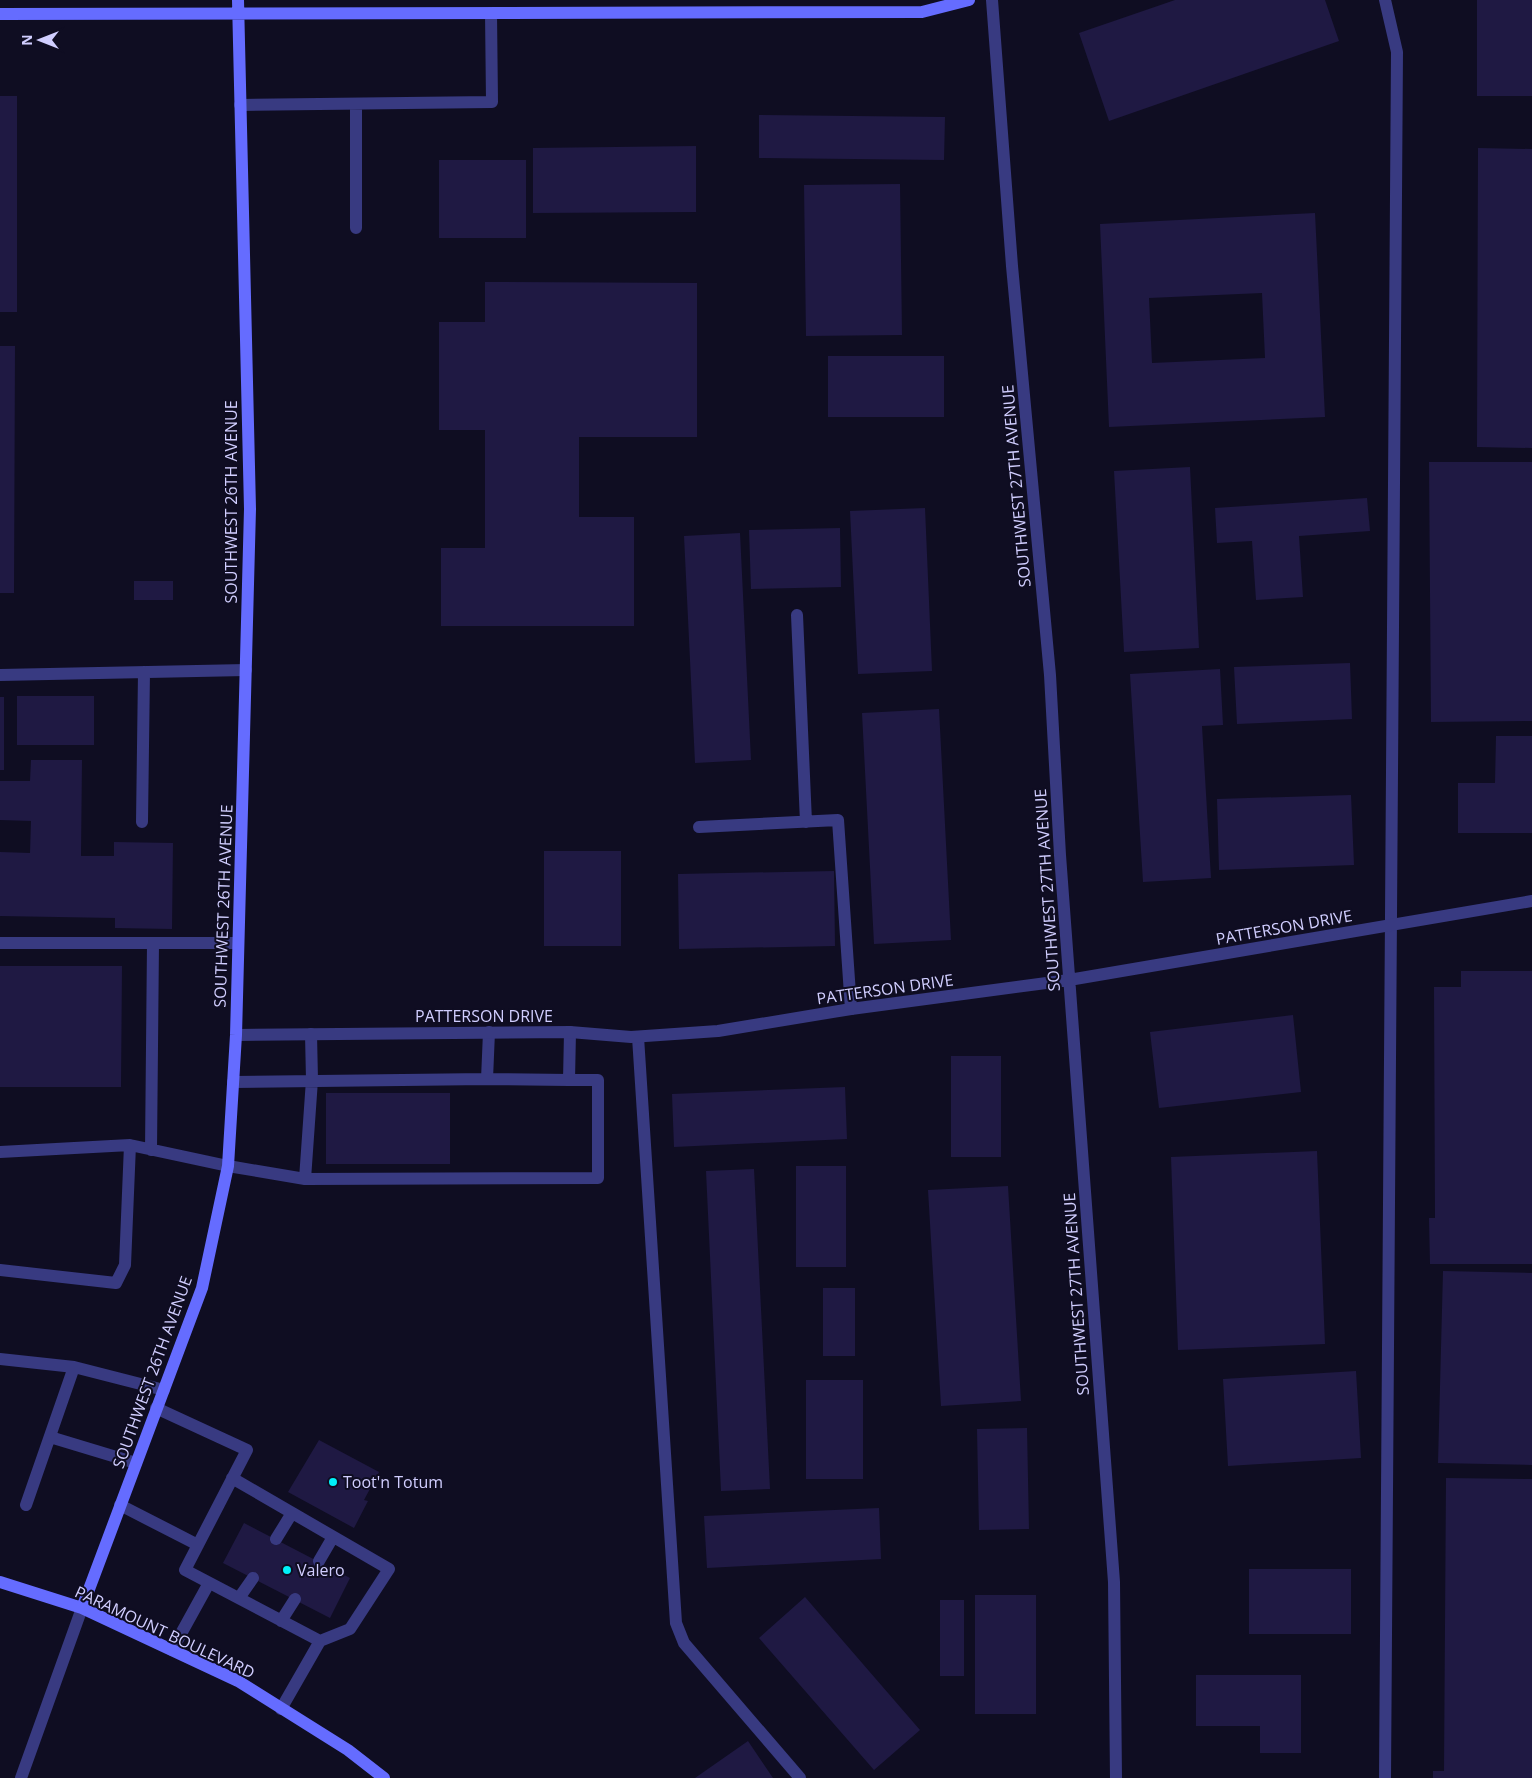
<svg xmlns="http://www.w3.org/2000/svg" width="1532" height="1778" viewBox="0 0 1532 1778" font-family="'Open Sans',sans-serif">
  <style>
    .building { fill: #1f1943; fill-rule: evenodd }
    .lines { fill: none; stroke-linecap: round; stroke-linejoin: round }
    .lane { stroke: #383a81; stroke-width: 12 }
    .street { stroke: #383a81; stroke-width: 12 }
    .secondary { stroke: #656cff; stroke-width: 12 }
    .poi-dot { fill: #00f1f9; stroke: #0f0d22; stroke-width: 2 }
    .labels { text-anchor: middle; stroke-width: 4; stroke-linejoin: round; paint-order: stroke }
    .street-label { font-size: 16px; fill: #d1ceff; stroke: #0f0d22 }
    .poi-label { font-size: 16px; fill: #d1ceff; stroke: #0f0d22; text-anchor: start }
  </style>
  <rect width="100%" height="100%" fill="#0f0d22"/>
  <path class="building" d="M1175,0H1325L1339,41L1109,121L1079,33Z
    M1477,0H1532V96H1477Z
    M0,96H17V312H0Z
    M759,115L945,117L944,160L759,158Z
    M696,146V212L533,213V148Z
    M1478,148L1532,149V448L1477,447Z
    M439,160H526V238H439Z
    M900,184L902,335L806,336L804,185Z
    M1315,213L1325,417L1109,427L1100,224ZM1262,293L1265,358L1152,363L1149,298Z
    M485,282L697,283V437H579V517H634V626H441V548H485V430H439V322H485Z
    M0,346H15L14,593H0Z
    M828,356H944V417H828Z
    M1429,462H1532V721L1431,722Z
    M1190,467L1199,648L1124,652L1114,471Z
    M1367,498L1370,531L1299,536L1303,597L1256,600L1252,541L1217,543L1215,508Z
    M925,508L932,671L858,674L850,511Z
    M840,528L841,587L751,589L749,530Z
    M740,533L751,760L695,763L684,536Z
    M134,581H173V600H134Z
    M1350,663L1352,719L1237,724L1234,667Z
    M1220,669L1223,725L1202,726L1211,878L1143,882L1130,674Z
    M17,696H94V745H17Z
    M0,697H4V770H0Z
    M939,709L951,940L874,944L862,713Z
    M1496,736H1532V833H1458V783H1495Z
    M31,760H82L81,856H114V842L173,843L172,929L115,928V918L0,916V852L30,853L31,821L0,820V781H30Z
    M1351,795L1354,865L1219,870L1217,799Z
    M544,851H621V946H544Z
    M834,871L835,946L679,949L678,874Z
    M0,966H122L121,1087H0Z
    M1461,971H1532V1264H1430L1429,1218H1435L1434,987H1461Z
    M1293,1015L1301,1092L1159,1108L1150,1032Z
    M951,1056H1001V1157H951Z
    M845,1087L847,1139L674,1147L672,1094Z
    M326,1093H450V1164H326Z
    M1317,1151L1325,1344L1178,1350L1171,1157Z
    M796,1166H846V1267H796Z
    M754,1169L770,1489L721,1491L706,1171Z
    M1008,1186L1021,1401L941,1406L928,1190Z
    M1443,1271L1532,1273V1465L1438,1463Z
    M823,1288H855V1356H823Z
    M1356,1371L1361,1458L1228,1466L1223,1379Z
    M806,1380H863V1479H806Z
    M1027,1428L1029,1529L979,1530L977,1429Z
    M319,1440L379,1472L364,1500L368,1501L354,1528L288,1492Z
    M1446,1478L1532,1479V1778H1433V1771H1444Z
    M879,1508L881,1559L707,1568L704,1516Z
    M244,1523L350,1578L330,1618L223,1563Z
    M1249,1569H1351V1634H1249Z
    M975,1595H1036V1714H975Z
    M805,1597L920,1730L874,1770L759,1638Z
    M940,1600H964V1676H940Z
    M1196,1675H1301V1753H1260V1726H1196Z
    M748,1741L773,1778H695Z"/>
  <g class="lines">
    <path class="lane" d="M1385,0L1397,52L1385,1778
      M356,104V228
      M240,105L492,102L491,13
      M797,615L806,822
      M0,675L246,670
      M142,822L144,672
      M699,827L838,820L851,1009
      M0,943H153
      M638,1037L676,1623L684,1643L800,1778
      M487,1079L489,1032
      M233,1082L487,1079L569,1080
      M151,1150L153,943H238
      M0,1152L130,1145L228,1166L305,1179L598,1178V1080H569L570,1032
      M305,1179L312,1080L311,1034
      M0,1270L116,1283L125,1265L130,1145
      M0,1359L74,1367L164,1390
      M156,1408L247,1450L185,1570L320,1641L281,1709
      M50,1437L136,1463
      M232,1478L389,1569L350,1629L320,1641
      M26,1505L74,1367
      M120,1505L198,1545
      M276,1539L292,1513
      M319,1561L333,1537
      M239,1598L253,1578
      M281,1621L295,1599
      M172,1650L209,1583"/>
    <path class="street" d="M992,0L1012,266L1050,675L1060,855L1114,1582L1116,1778
      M236,1035L570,1032L631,1037L718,1031L851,1009L1069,980L1532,901
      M21,1778L82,1608"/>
    <path class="secondary" d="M0,14L922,12L969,0
      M0,1582L82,1608L238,1681L348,1750L384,1778
      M82,1608L202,1288L228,1166L236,1035L250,509L238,0"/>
  </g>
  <g class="poi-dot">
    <circle cx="333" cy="1482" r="5"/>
    <circle cx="287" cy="1570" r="5"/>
  </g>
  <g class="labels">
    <g class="street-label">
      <text transform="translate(1016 486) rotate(-95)" y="6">SOUTHWEST 27TH AVENUE</text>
      <text transform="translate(231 502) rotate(-90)" y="6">SOUTHWEST 26TH AVENUE</text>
      <text transform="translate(1047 890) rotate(-94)" y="6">SOUTHWEST 27TH AVENUE</text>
      <text transform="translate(223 906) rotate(-88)" y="6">SOUTHWEST 26TH AVENUE</text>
      <text transform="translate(1284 927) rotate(-10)" y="6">PATTERSON DRIVE</text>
      <text transform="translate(885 989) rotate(-8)" y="6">PATTERSON DRIVE</text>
      <text x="484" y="1022">PATTERSON DRIVE</text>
      <text transform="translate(1076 1294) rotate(-94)" y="6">SOUTHWEST 27TH AVENUE</text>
      <text transform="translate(152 1372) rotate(-70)" y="6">SOUTHWEST 26TH AVENUE</text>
      <text transform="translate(165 1632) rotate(25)" y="6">PARAMOUNT BOULEVARD</text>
    </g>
    <g class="poi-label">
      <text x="343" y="1488">Toot'n Totum</text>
      <text x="297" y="1576">Valero</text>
    </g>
  </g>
  <g transform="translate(40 40) rotate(270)" stroke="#0f0d22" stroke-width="4" paint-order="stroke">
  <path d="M0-4L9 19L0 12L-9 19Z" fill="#d1ceff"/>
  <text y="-8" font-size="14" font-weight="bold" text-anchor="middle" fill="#d1ceff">N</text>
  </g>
</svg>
